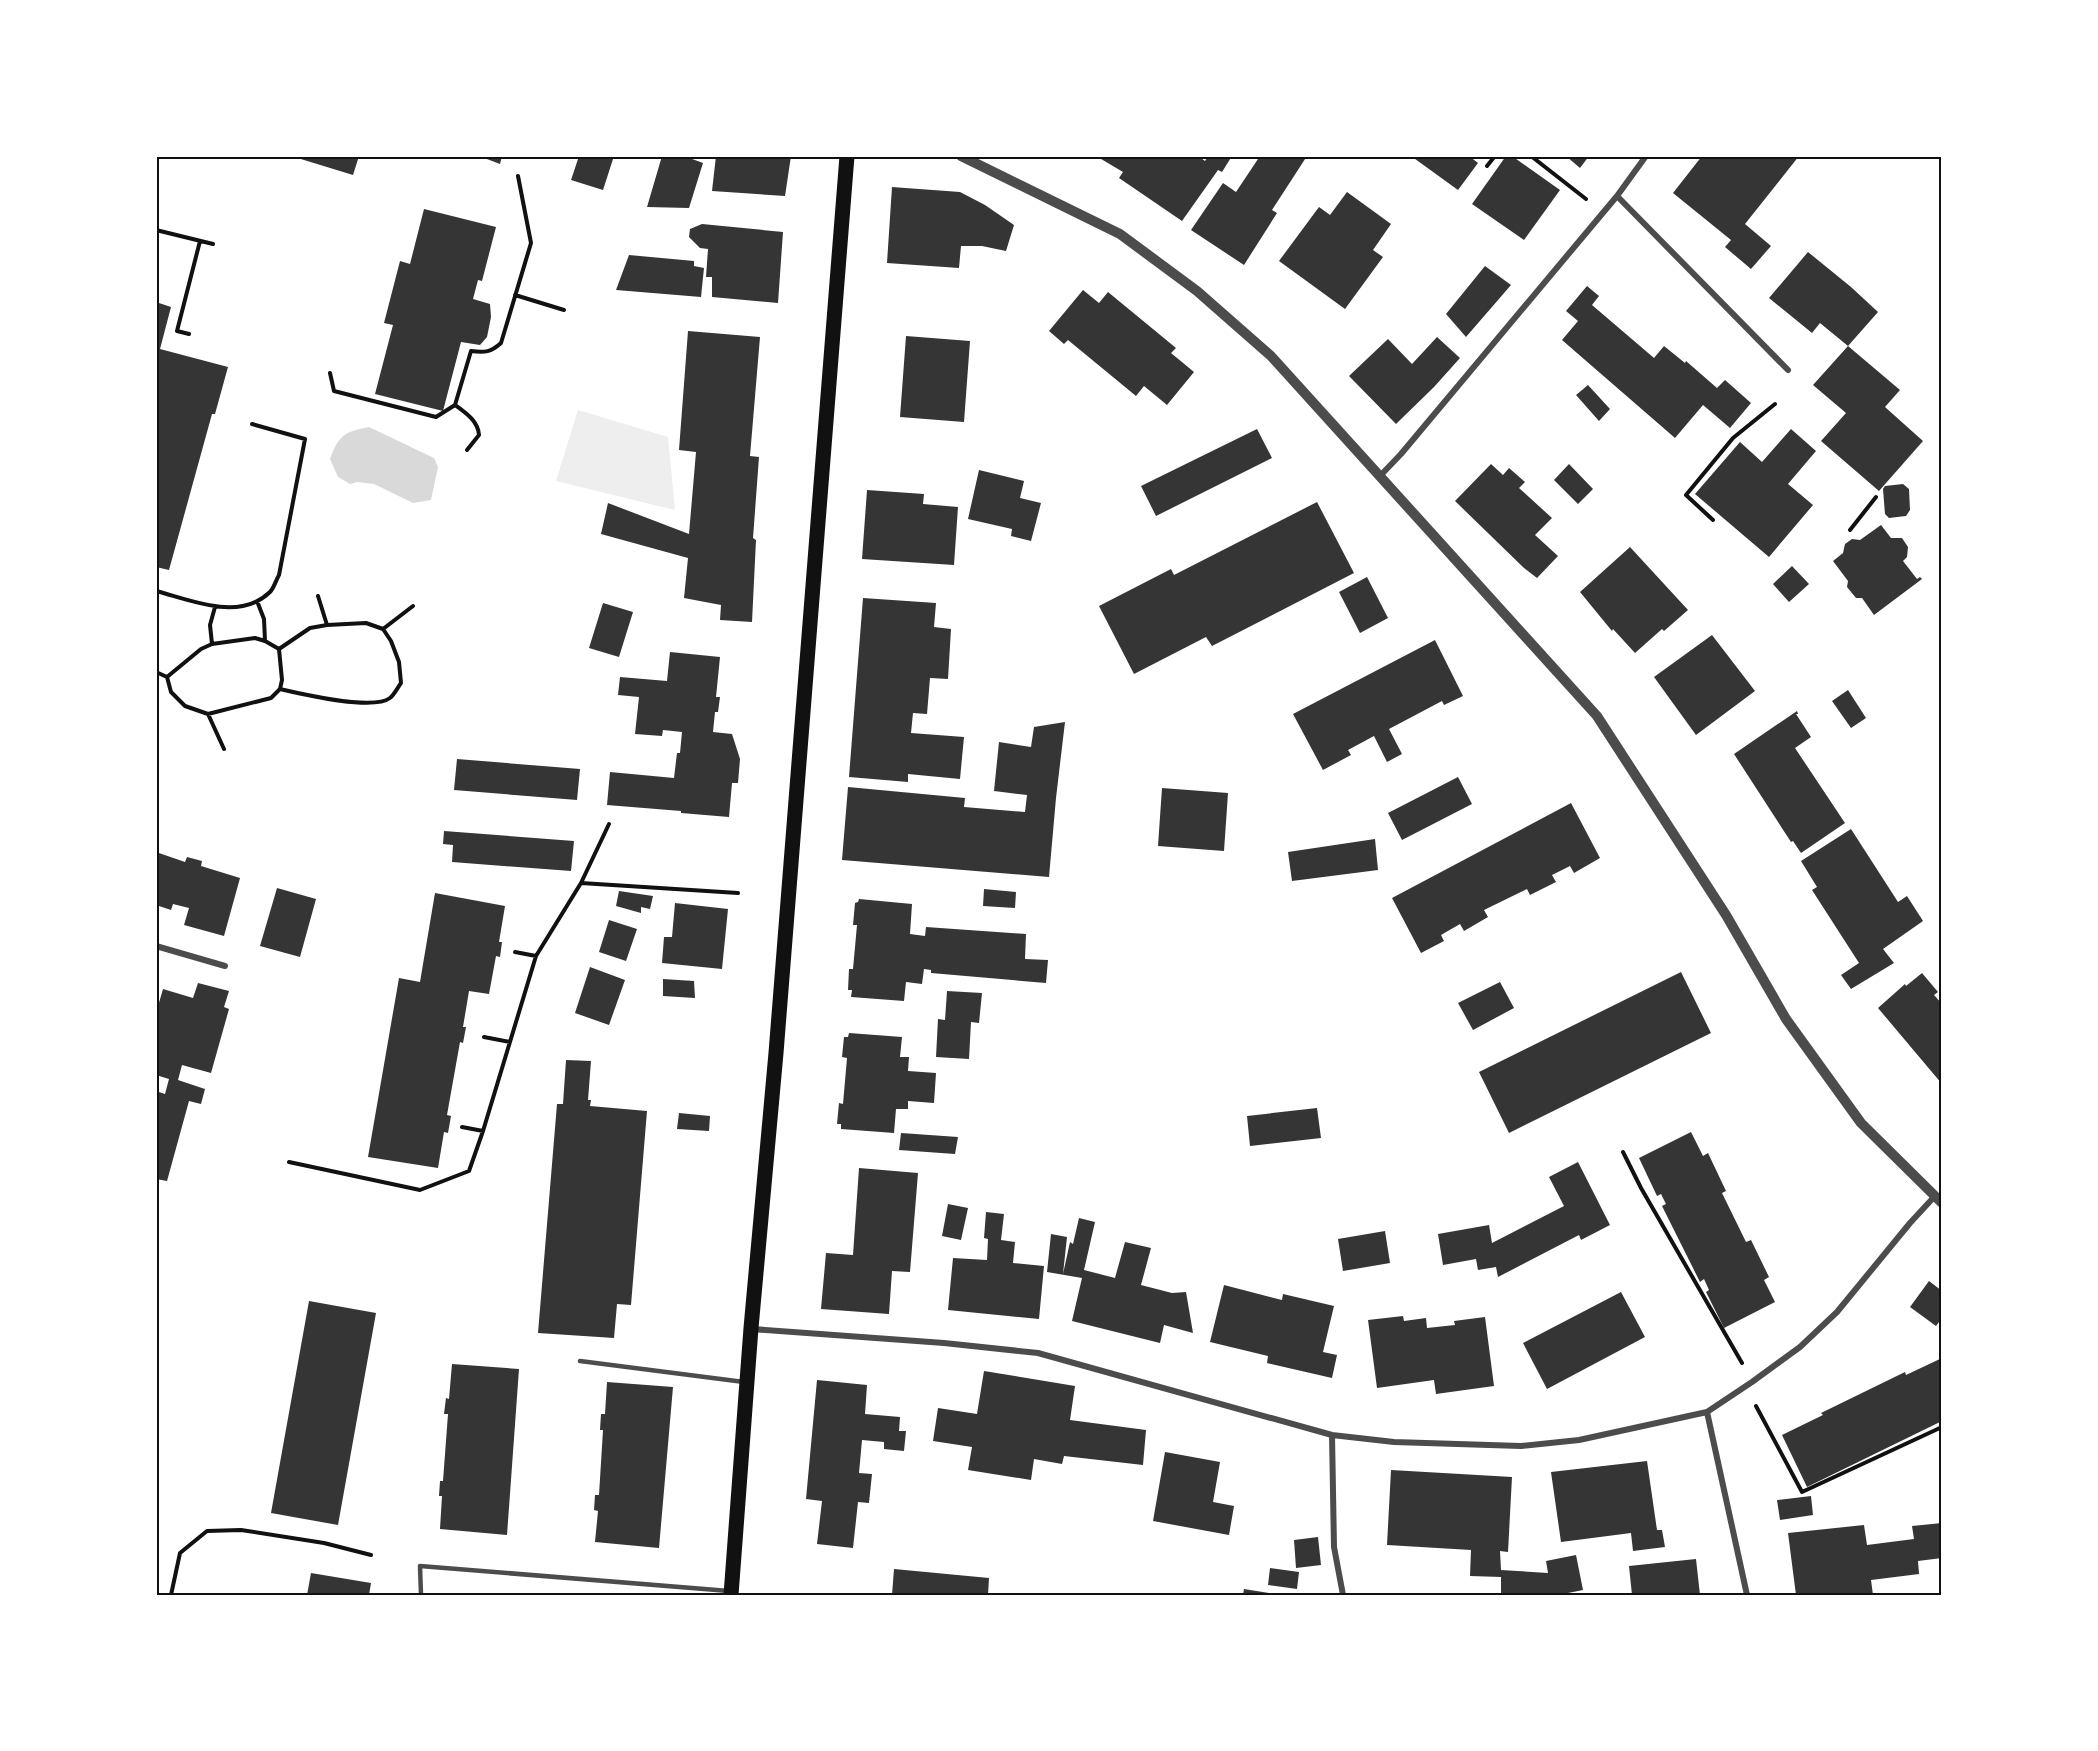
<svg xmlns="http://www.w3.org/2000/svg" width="2098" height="1751" viewBox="0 0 2098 1751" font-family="'Alegreya Sans',sans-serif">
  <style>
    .green { fill: #eee }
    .water { fill: #d9d9d9 }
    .building { fill: #353535 }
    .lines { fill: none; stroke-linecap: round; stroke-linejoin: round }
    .path { stroke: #111; stroke-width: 4 }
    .service { stroke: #4c4c4c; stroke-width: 4.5 }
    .minor { stroke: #4c4c4c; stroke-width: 6 }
    .tertiary { stroke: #4c4c4c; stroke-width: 10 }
    .primary { stroke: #111; stroke-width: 15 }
    .neatline { fill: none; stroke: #111; stroke-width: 2 }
  </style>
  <rect width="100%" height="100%" fill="#fff"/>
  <path class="green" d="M578,410L668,437L675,510L556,481Z"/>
  <path class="water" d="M369,427L434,458L438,467L431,500L413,503L374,484L357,482L350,484L338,477L330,459C339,435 344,432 369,427Z"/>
  <path class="building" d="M291,156H359L353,175Z
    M479,156H502L500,164Z
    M579,156H614L603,190L571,180Z
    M662,156H684L703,163L689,208L647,207Z
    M716,156H791L785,196L712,191Z
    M1096,156H1198L1205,161L1208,156H1232L1222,172L1218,170L1182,221L1119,178L1123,172Z
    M1260,156H1307L1272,210L1277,213L1244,265L1191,230L1223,183L1236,192Z
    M1411,156H1469L1478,163L1458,190Z
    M1506,156H1512L1560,190L1524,240L1472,204Z
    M1566,156H1589L1580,168Z
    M1702,156H1799L1745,224L1771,246L1751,269L1725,247L1731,240L1673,193Z
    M892,187L960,192L985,205L1014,225L1006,251L982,246H961L959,268L887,263Z
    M1347,192L1391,224L1373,250L1383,257L1345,309L1279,261L1319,207L1330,215Z
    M424,209L496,227L482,281L478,280L473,299L490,304L491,317L487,337L480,345L461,342L443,411L375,394L393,325L384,323L400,261L410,264Z
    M702,224L783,232L778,303L712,297V277H706L708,249L700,248L689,237L690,229Z
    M1808,252L1851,287L1878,312L1848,346L1820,323L1812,333L1769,298Z
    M629,255L694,261V266L704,268L701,297L616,290Z
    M1485,266L1511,285L1466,337L1446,314Z
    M1587,286L1599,296L1592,305L1654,358L1664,346L1685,363L1686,361L1717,388L1725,380L1751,403L1730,428L1703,405L1675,438L1562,340L1578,321L1566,311Z
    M1083,290L1099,303L1108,292L1176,348L1171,353L1194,372L1167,405L1144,386L1136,396L1068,340L1064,344L1049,331Z
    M156,302L171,307L160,349L228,367L215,414H212L169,570L156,567Z
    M688,331L760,337L750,456L759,457L753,538L756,540L752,622L720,620L721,605L684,598L688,558L601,534L608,503L689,534L696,452L679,450Z
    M906,336L970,341L964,422L900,417Z
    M1437,337L1460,358L1434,387L1396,424L1349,376L1388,339L1412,364Z
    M1848,346L1900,390L1885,407L1923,441L1879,491L1821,441L1846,413L1813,385Z
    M1588,385L1610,409L1599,421L1576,395Z
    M1257,429L1272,458L1156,516L1141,486Z
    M1791,429L1816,451L1788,484L1813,505L1769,557L1695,494L1740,442L1762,462Z
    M1491,464L1503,475L1509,468L1525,482L1519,488L1552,518L1535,535L1558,556L1537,578L1524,568L1455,501Z
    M1569,464L1593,489L1578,504L1554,480Z
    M979,470L1024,481L1020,498L1041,503L1031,541L1011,536L1012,529L968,519Z
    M1903,484L1909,489L1910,510L1906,516L1889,518L1885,514L1883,489L1885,486Z
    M867,490L924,494L923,504L958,507L954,565L862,559Z
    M1317,502L1354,573L1212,646L1206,637L1134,674L1099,606L1171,569L1174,575Z
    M1881,525L1891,538H1902L1908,547L1907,557L1903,561L1917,579L1920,577L1922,579L1874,615L1862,598H1856L1847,587L1848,581L1833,561L1843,553L1845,544L1852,539L1860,540Z
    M1630,547L1688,610L1664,631L1662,629L1635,653L1613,629L1612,631L1580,592Z
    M1792,566L1809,584L1789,602L1773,584Z
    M1367,577L1388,618L1360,633L1339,592Z
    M863,598L936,603L934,627L951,629L948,679L930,678L927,714L913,713L911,733L964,737L960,779L908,774V782L849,777Z
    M603,603L633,612L619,657L589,648Z
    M1712,635L1755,691L1696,735L1654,677Z
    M1435,640L1463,696L1444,705L1442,701L1389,729L1402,754L1387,762L1374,736L1348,750L1351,755L1323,770L1293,714Z
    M670,652L720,657L716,697H720L718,712H715L713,732L732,734L740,759L738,783H732L729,817L681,813V811L607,805L610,772L674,778L677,753H680L682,732L663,730L662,736L635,734L639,697L618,695L620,677L667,681Z
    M1848,690L1866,718L1851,728L1832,701Z
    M1797,711L1798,714H1796L1811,737L1795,748L1845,823L1801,853L1793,841L1791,842L1734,754Z
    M1065,722L1056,798L1049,877L842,860L848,787L965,798L964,807L1025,812L1027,795L994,791L999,742L1031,747L1034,727Z
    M457,759L580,769L577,800L454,790Z
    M1458,777L1472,804L1402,840L1388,813Z
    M1162,788L1228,793L1224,851L1158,846Z
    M1571,803L1600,858L1574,873L1570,866L1552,875L1556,882L1530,895L1527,889L1484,910L1488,917L1464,931L1460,924L1441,935L1444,941L1421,953L1392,898Z
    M1851,829L1898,902L1907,896L1923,921L1883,949L1894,963L1851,989L1841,975L1859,963L1812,890L1817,887L1801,861Z
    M444,831L574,841L571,871L452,862L453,845L443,844Z
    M1375,839L1378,870L1292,881L1288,852Z
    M156,852L185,862L187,857L202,861L201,866L240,878L224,936L184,925L189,908L173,904L171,910L156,905Z
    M277,888L316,899L300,957L260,946Z
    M984,889L1016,892L1015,908L983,906Z
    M619,891L653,896L650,909L641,907V913L616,906Z
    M435,893L505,906L499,942H502L500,957L496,956L489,994L469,991L463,1027H466L463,1043L460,1042L447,1115L451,1116L448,1133L444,1132L438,1168L368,1157L399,978L420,982Z
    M859,899L912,904L910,934L925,936L926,927L1026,934L1025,959L1048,960L1046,983L931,973V970L924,969L922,984L906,982L904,1001L851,997L852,990H848L849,969H853L857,925H853L855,903L858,902Z
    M675,903L728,909L722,969L662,963L664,937H672Z
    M609,920L637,929L626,961L599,952Z
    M590,967L625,980L609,1025L575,1013Z
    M1681,972L1711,1033L1509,1133L1479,1072Z
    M1922,973L1938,992L1934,995L1942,1004V1084L1878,1008L1905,984L1906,986Z
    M663,979L694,981L695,998L663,996Z
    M1500,982L1514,1008L1473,1030L1458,1003Z
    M198,983L229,991L224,1007L229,1009L211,1073L182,1065L178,1080L205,1089L201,1104L189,1101L167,1181L156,1179V1091L165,1094L169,1079L156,1075V1013L163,989L193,998Z
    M947,991L982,993L979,1023L971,1022L969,1059L936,1057L938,1019L945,1020Z
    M849,1033L902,1037L900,1057H909L908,1071L936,1073L934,1103L908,1101V1109H896L894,1133L841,1129V1124H837L839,1103L843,1104L847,1058L842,1057L844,1037H848Z
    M566,1060L591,1061L588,1100H591L590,1106L647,1111L631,1305L617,1304L614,1338L538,1333L557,1104H563Z
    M1317,1108L1321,1138L1250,1146L1247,1116Z
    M679,1113L710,1116L709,1131L677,1129Z
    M1691,1132L1703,1156L1708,1153L1726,1191L1722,1193L1746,1242L1751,1240L1769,1277L1764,1280L1775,1302L1724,1328L1706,1292L1709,1290L1704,1279L1700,1282L1662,1206L1666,1204L1661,1194L1657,1196L1639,1158Z
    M901,1133L958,1137L955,1154L899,1150Z
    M1578,1162L1610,1225L1581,1240L1579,1235L1498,1277L1496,1267L1478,1270L1476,1259L1443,1265L1438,1234L1489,1225L1492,1243L1564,1206L1549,1177Z
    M859,1168L918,1173L910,1272L892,1271L889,1314L821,1309L826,1253L853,1255Z
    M948,1204L968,1208L961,1240L942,1236Z
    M986,1212L1004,1214L1001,1240L1015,1242L1013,1263L1044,1266L1039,1319L948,1310L953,1258L987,1260L988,1239L984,1238Z
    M1079,1218L1095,1222L1084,1270L1115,1278L1125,1242L1151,1248L1141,1285L1172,1293L1186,1292L1193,1333L1164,1325L1160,1343L1072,1321L1082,1278L1047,1272L1051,1234L1067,1237L1063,1274L1070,1242L1073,1244Z
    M1385,1231L1390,1263L1343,1271L1338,1239Z
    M1929,1281L1942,1291V1318L1936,1326L1910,1307Z
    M1224,1285L1282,1300L1283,1294L1334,1306L1323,1352L1337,1355L1332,1378L1267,1363L1268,1356L1210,1342Z
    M1621,1292L1645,1337L1547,1389L1523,1343Z
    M309,1301L376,1313L338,1525L271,1513Z
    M1403,1316L1404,1321L1426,1318L1427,1328L1455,1325L1454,1321L1485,1317L1494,1386L1436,1394L1434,1380L1377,1388L1368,1320Z
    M1942,1358V1421L1807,1487L1782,1435L1823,1415L1821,1413L1905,1372L1906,1375Z
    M452,1364L519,1369L507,1535L440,1529L442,1496H439L440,1481H443L448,1414H444L446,1398L449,1399Z
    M984,1371L1075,1386L1070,1420L1146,1430L1143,1465L1064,1456L1062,1464L1034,1459L1031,1480L968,1470L972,1447L933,1441L938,1408L977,1414Z
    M817,1380L867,1385L865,1414L900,1417L899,1431H906L904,1451L884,1449V1442L862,1440L859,1473L872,1474L869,1503L858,1502L853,1548L817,1544L822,1501L806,1499Z
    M607,1382L673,1387L659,1548L595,1542L598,1511L594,1510L595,1495H599L603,1430H600L601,1414H605Z
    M1165,1452L1220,1462L1213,1502L1234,1506L1229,1535L1153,1521Z
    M1647,1461L1657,1530H1662L1665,1547L1633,1551L1631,1533L1561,1542L1551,1472Z
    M1391,1470L1512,1477L1508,1552L1500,1551L1501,1570L1548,1573L1546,1561L1576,1555L1583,1590L1558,1595H1501V1577L1470,1576L1471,1550L1387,1545Z
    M1811,1496L1813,1515L1780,1520L1777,1500Z
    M1942,1523V1558L1918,1561L1919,1574L1871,1580L1873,1595H1796L1788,1533L1864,1525L1867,1545L1914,1539L1912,1526Z
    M1318,1537L1321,1565L1296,1568L1294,1540Z
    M1696,1559L1700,1595H1632L1629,1566Z
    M1270,1568L1299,1572L1297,1589L1268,1585Z
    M894,1569L989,1578L988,1595H892Z
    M311,1573L371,1583L369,1595H307Z
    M1244,1589L1275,1594V1595H1243Z"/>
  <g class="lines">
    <path class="path" d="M1531,156L1586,199
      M1487,166L1495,156
      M156,230L213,244
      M515,295L564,310
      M189,334L177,331L200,241
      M330,373L334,391L436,417L455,405L471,351C485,353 491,352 501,343L531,243L518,176
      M455,405C466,413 478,421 479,435L467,450
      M1713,520L1686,495L1733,438L1775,404
      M1850,530L1876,497
      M156,591C191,600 239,622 270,592C274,588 276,580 279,575L305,439L252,424
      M318,596L327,625
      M257,601L264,619L265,641
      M383,629L413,606
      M255,638L265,641L279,649L282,680L280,689L271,698L208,714L185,706L171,692L167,677L201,649L212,644Z
      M212,644L210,625L215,607
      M279,649L310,628L327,625L366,623L383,629L391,641L399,662L401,683C398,687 394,695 390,698C373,711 302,694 280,689
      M156,672L167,677
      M208,714L224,749
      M581,883L609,824
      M515,952L536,956
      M484,1037L510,1042
      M462,1127L483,1131
      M1623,1152L1641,1188L1742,1363
      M289,1162L420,1190L469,1171L483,1131L536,956L581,883L738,893
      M1756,1406L1802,1492L1942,1427
      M171,1595L180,1553L207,1531L241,1530L324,1543L371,1555"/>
    <path class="service" d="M580,1361L744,1382
      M421,1595L420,1566L729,1591"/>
    <path class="minor" d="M1617,196L1788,370
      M1380,476L1401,454L1617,196L1646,156
      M156,946L225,966
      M752,1329L944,1343L1038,1353L1332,1435L1394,1442L1521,1446L1579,1440L1707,1412L1752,1382L1800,1347L1837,1312L1910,1223L1934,1197
      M1707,1412L1747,1595
      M1332,1435L1334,1547L1343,1595"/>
    <path class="tertiary" d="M961,156L1120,234L1197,291L1271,356L1597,716L1726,915L1786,1019L1861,1123L1942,1203"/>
    <path class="primary" d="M731,1595L751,1328L776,1053L847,156"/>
  </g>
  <rect width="2098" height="1751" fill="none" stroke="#ffffff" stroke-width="315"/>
  <rect x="158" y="158" width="1782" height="1436" class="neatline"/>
</svg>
